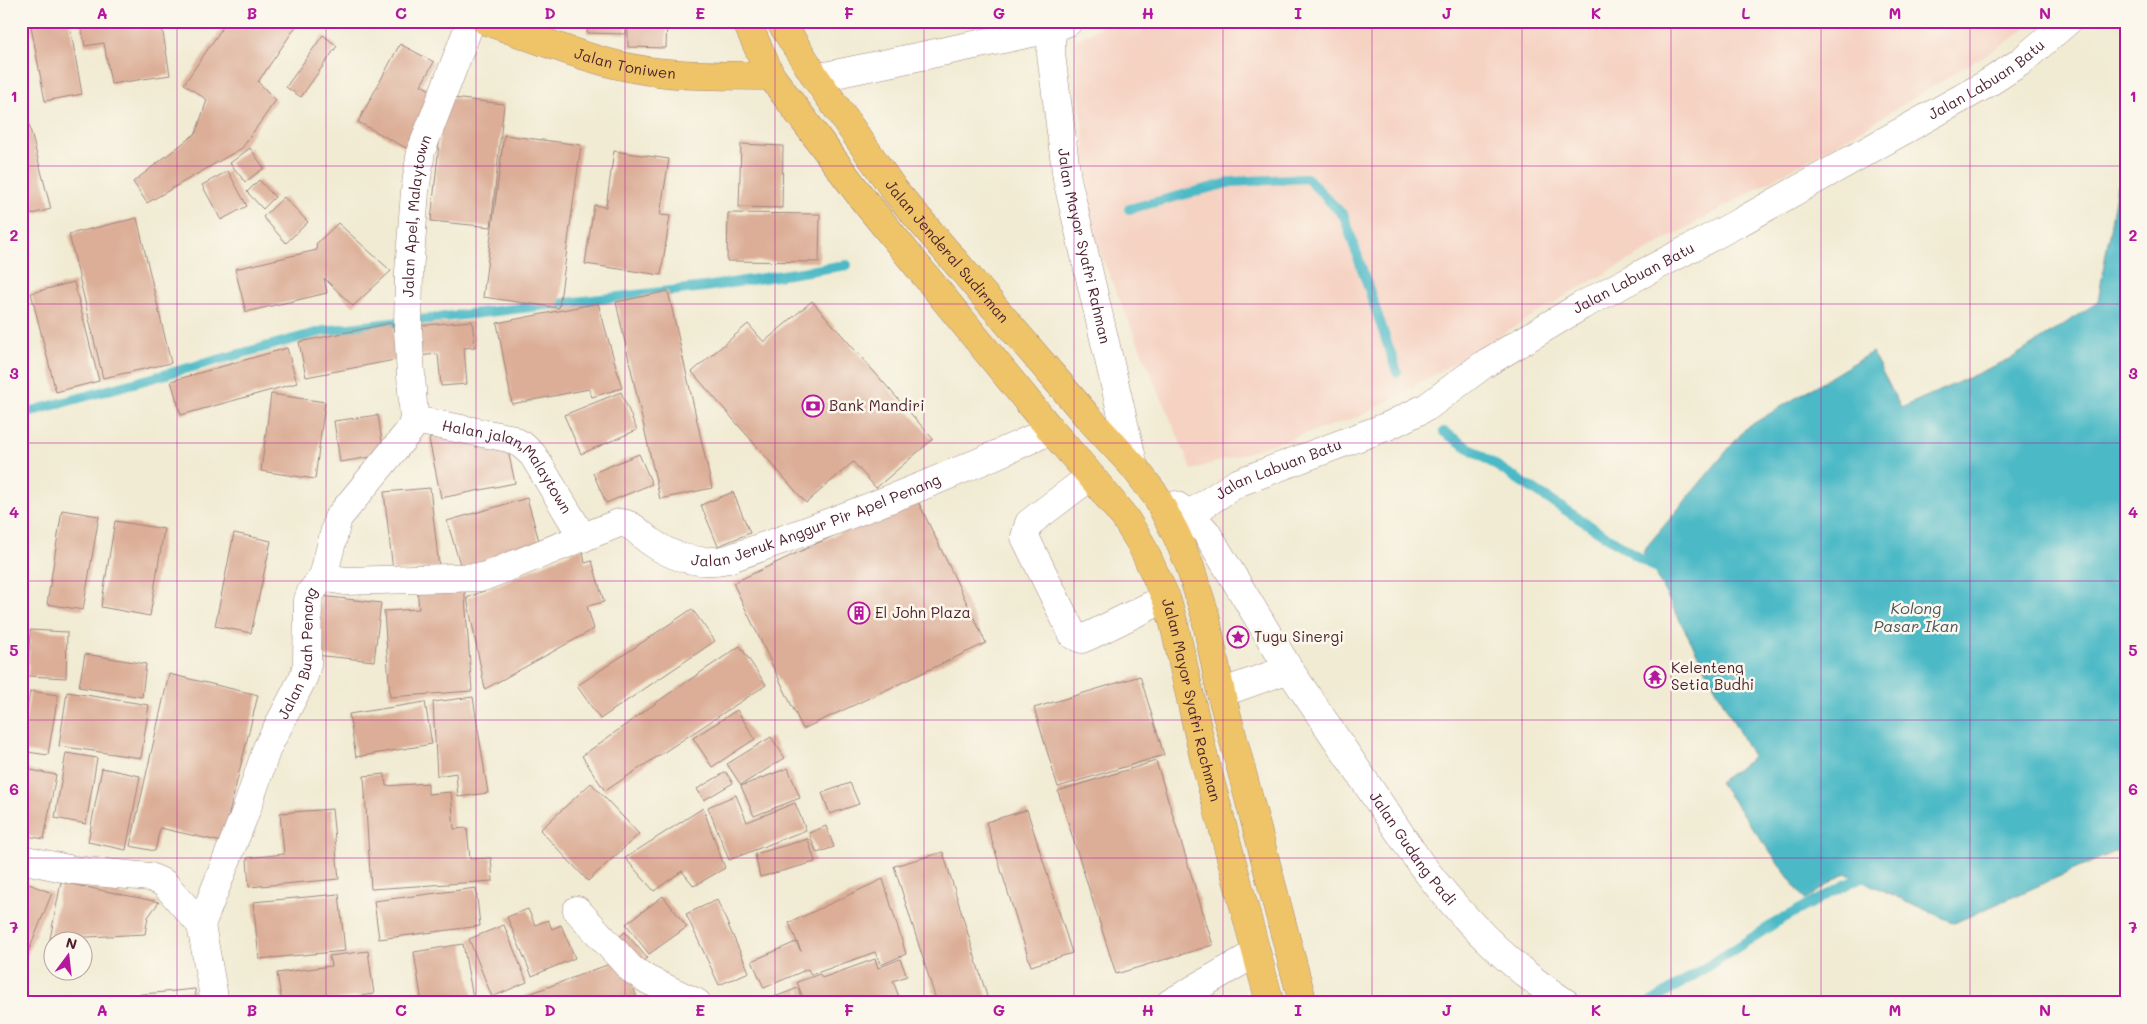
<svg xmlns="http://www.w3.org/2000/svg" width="2147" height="1024" viewBox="0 0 2147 1024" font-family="Mali,sans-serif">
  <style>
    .built { fill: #f5d2c2 }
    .water { fill: #4cb9c6; stroke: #4b6c78 }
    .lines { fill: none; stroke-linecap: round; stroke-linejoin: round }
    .stream { stroke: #4cb9c6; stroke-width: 10 }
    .building { fill: #dcae97 }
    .minor-casing { stroke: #9e857f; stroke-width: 29 }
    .major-casing { stroke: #9e857f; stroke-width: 29 }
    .highway-casing { stroke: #9e857f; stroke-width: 29 }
    .minor { stroke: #fff; stroke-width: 28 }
    .major { stroke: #efc469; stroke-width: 28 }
    .highway { stroke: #efc469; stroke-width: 28 }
    .grid { fill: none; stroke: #b5179e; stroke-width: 1; stroke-opacity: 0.55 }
    .labels { text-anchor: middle; stroke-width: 5; stroke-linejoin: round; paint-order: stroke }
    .street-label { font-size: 15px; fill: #4a1f2b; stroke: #fbf7ec }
    .poi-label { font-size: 15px; fill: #4a1f2b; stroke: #fbf7ec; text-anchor: start }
    .water-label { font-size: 16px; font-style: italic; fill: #4b5561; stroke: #fbf7ec }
    .neatline { fill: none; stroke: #b5179e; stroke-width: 2 }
    .grid-label { font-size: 16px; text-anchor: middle; font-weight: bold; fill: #b5179e }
  </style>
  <rect width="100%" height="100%" fill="#fbf7ec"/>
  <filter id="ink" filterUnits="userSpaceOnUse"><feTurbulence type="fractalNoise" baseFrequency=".02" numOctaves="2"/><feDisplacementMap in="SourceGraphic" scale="10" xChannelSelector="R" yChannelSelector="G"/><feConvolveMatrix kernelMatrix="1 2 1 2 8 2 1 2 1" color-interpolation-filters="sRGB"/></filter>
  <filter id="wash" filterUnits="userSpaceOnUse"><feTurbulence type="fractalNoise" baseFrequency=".0096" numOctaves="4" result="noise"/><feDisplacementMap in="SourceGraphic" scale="20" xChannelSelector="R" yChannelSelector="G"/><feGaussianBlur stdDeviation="1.12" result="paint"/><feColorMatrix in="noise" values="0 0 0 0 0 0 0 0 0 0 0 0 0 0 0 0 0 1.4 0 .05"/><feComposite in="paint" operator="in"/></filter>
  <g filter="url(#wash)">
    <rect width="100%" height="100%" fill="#f1ebd3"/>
    <path class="built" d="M1113,21H2032L2012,39L1854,134L1569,294L1451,365L1361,416L1192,470L1093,237L1075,40Z"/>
    <path class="water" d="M2126,179V847L1954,923L1845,873L1805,900L1719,782L1753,758L1643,551L1746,428L1872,352L1901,408L2012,358L2098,302L2117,186Z"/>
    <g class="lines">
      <path class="stream" d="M1129,209L1232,182L1307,178L1344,216L1397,372
        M21,414L323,331L705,287L847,265
        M1444,432L1662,572
        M1650,1003L1780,920L1868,873"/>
    </g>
    <g id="blocks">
      <path class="building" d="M30,21H69L82,94L45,101Z
        M80,21H161L170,75L111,84L104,43L85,46Z
        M227,21H291L297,25L258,82L276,100L242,148L147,203L133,182L196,133L207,100L184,84Z
        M588,21H626V34L587,33Z
        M628,21H667L666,48L628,47Z
        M323,35L337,46L301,97L286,87Z
        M400,44L434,62L421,85L438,94L408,149L358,122Z
        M21,94L51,209L21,217Z
        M444,97L504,104L491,227L431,221Z
        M504,135L581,145L559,308L483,297Z
        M741,144L783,146L782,208L739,207Z
        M250,148L264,168L245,182L230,163Z
        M614,151L669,159L660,215L670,216L661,275L585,264L594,205L606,207Z
        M228,171L247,206L221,220L202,185Z
        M259,180L275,197L263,209L247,192Z
        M284,197L308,222L286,243L263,217Z
        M728,213L820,214L819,262L727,261Z
        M137,218L171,363L103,378L69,234Z
        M338,223L391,271L353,306L324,278L327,293L246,312L235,269L317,250L316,244Z
        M74,282L99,381L56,392L31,293Z
        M668,291L712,488L660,499L616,302Z
        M812,301L933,439L876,488L853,462L806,503L692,372L748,324L764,342Z
        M598,303L622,388L592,397L589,389L512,404L497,323Z
        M472,321L475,347L464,348L467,384L441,386L438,354L417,356L414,326Z
        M392,323L400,359L306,377L299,342Z
        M287,348L297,383L181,415L171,381Z
        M621,392L637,430L581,454L564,415Z
        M271,394L325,402L315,479L261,471Z
        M378,415L384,455L340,462L334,421Z
        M455,433L457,442L474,438L476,447L506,441L515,483L441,498L429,439Z
        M639,454L652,484L606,503L593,473Z
        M430,488L439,567L393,571L384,492Z
        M733,492L750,533L718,546L701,505Z
        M916,497L986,643L803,729L733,583Z
        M527,498L541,548L462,571L447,521Z
        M62,510L99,516L83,610L47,604Z
        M115,521L164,529L150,616L101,607Z
        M234,533L271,541L251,633L215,626Z
        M582,548L585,563L592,561L604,602L587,606L594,629L485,689L467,598Z
        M464,584L472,691L390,697L384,611L419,609L417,587Z
        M321,596L381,603L374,661L314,655Z
        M692,609L715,641L600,719L577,686Z
        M30,630L67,632L66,678L28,676Z
        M740,646L766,685L605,791L582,756L667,695Z
        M85,654L146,664L142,697L79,687Z
        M169,674L258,695L222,842L160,828L155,851L130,846Z
        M1140,676L1164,755L1058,787L1034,708Z
        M30,691L58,695L48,755L21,751Z
        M67,692L149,705L141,758L59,746Z
        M473,697L488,793L458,797L456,773L437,776L433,702Z
        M425,702L432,744L356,757L349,714Z
        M737,710L755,739L712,767L693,738Z
        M771,737L785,758L741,785L727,764Z
        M66,753L97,758L86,824L55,818Z
        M1156,761L1213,945L1116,974L1058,791Z
        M21,768L56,775L44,839L21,835Z
        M102,768L140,776L126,850L88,842Z
        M788,768L800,798L754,816L741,786Z
        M726,772L733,783L704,800L697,789Z
        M385,774L386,786L428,783V794L451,792L454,829L467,828L470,859L491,858L493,881L371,889L364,776Z
        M591,783L639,834L588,881L540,830Z
        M850,783L859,804L830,814L822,793Z
        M736,795L747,822L795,803L806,830L729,860L708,807Z
        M703,808L725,868L694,886L682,871L654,891L625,858Z
        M332,809L339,879L249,887L247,858L284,854L280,813Z
        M1027,810L1072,953L1031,966L986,822Z
        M826,826L834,847L817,853L809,833Z
        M808,839L815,862L760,877L755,854Z
        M943,852L989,1003H937L894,866Z
        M883,879L906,954L881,965L875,952L811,975L808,969L764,988L752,961L796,942L801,951L789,923Z
        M21,881L52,893L21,970Z
        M61,882L159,902L148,917L145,934L50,939Z
        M476,888L480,926L379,939L374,901Z
        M339,894L345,951L259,959L253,902Z
        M663,896L687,927L649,954L626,924Z
        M717,900L749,972L719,985L686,914Z
        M528,909L535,925L548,920L552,929L561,925L575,958L532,976L507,917Z
        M504,925L527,982L492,997L469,939Z
        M625,932L647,958L633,969L612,943Z
        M463,944L474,1003H422L414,952Z
        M368,951L374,994L314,1003H282L277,973L331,966L329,956Z
        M623,959L639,1003H505Z
        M875,959L878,968L900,959L907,976L893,981L899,997L884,1003H805L797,982L820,974L822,978Z
        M798,988L803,1003H759Z
        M195,989L197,1003H73V1001Z
        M910,995L913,1003H890Z"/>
    </g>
  </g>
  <g filter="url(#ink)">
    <use href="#blocks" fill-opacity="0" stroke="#9e857f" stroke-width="1"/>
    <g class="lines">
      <g class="minor-casing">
        <g id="minor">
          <path id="s1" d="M1052,21L1051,54L1067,179L1134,467"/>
          <path d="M816,78L1051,29L1068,22"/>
          <path id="s2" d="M414,420L509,438L522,445L533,455L583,538"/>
          <path d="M1091,476L1029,523L1025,537L1073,635L1082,639L1089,636L1166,598"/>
          <path id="s3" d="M1175,505L1190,514L1206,532L1289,669L1420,863C1461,917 1508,966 1566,1003"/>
          <path id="s4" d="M1190,514L1237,483L1388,426L1427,407L1483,365L1581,306L1740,222L1985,85L2019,63L2068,21"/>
          <path id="s5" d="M323,577L338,518L410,430L414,420L408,330L409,272L415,191L421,151L471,21"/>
          <path d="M1221,693L1289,669"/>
          <path d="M21,859L73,870L150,877L164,883L201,925L215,1003"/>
          <path d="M577,910L631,969L648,980L697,1003"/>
          <path id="s6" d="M201,925L247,808L267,748L304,676L307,664L308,600L311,592L323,577L345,581L483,577L619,523C634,523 639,534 651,542C675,559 700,565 728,559C838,521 945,479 1051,430"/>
          <path d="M1170,1003L1256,953"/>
        </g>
      </g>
      <g class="major-casing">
        <g id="major">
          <path id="s7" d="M486,21C537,39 596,64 649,71C689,77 731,75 771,76"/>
        </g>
      </g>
      <g class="highway-casing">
        <g id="highway">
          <path id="s8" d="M746,21L771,76L862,198L1051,430L1091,476L1125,518L1141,544L1166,598L1174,624L1203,754L1270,1003"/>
          <path id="s9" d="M780,21L816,78L895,191L1087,416L1134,467L1156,496L1176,534L1189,564L1205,614L1221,693L1303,1003"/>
        </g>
      </g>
      <use href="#minor" class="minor"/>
      <use href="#major" class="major"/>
      <use href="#highway" class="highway"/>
    </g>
  </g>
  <path class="grid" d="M177,21V1003M326,21V1003M476,21V1003M625,21V1003M775,21V1003M924,21V1003M1074,21V1003M1223,21V1003M1372,21V1003M1522,21V1003M1671,21V1003M1821,21V1003M1970,21V1003M21,166H2126M21,304H2126M21,443H2126M21,581H2126M21,720H2126M21,858H2126"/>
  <defs>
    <g id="bank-ring" transform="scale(1.125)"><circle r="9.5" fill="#fbf7ec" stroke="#b5179e" stroke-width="1.5"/><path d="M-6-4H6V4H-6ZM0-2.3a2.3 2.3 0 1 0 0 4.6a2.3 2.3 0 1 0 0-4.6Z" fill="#b5179e"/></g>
    <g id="building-ring" transform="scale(1.125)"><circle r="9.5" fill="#fbf7ec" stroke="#b5179e" stroke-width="1.5"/><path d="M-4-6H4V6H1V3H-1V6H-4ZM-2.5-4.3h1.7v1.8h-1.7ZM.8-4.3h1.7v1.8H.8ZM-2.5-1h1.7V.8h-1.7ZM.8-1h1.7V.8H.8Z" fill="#b5179e"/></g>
    <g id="sight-ring" transform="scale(1.125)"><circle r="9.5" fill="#fbf7ec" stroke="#b5179e" stroke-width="1.5"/><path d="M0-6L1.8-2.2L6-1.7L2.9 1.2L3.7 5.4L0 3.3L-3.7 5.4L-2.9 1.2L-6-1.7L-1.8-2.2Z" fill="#b5179e"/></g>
    <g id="temple-ring" transform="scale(1.125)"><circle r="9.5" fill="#fbf7ec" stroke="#b5179e" stroke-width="1.5"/><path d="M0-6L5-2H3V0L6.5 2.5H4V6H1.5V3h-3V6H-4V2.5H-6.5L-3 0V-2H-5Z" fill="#b5179e"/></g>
  </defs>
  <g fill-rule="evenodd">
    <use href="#bank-ring" x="813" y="406"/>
    <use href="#building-ring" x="859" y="613"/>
    <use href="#sight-ring" x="1238" y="637"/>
    <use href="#temple-ring" x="1655" y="677"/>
  </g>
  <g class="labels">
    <g class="street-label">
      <text dy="5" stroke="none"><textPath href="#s7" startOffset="146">Jalan Toniwen</textPath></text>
      <text dy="5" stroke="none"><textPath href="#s4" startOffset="910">Jalan Labuan Batu</textPath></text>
      <text dy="5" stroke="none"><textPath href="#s5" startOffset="390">Jalan Apel, Malaytown</textPath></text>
      <text dy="5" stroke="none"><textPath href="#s1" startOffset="228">Jalan Mayor Syafri Rahman</textPath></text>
      <text dy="5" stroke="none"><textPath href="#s9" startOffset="285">Jalan Jenderal Sudirman</textPath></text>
      <text dy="5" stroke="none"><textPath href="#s4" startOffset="505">Jalan Labuan Batu</textPath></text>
      <text dy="5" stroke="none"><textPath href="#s4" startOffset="100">Jalan Labuan Batu</textPath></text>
      <text dy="5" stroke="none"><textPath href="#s2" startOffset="111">Halan jalan,Malaytown</textPath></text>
      <text dy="5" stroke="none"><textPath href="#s6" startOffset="895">Jalan Jeruk Anggur Pir Apel Penang</textPath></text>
      <text dy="5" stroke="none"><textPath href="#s6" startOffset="291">Jalan Buah Penang</textPath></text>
      <text dy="5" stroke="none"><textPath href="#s8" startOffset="822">Jalan Mayor Syafri Rachman</textPath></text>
      <text dy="5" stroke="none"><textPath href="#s3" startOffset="420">Jalan Gudang Padi</textPath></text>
    </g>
    <g class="poi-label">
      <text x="829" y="411">Bank Mandiri</text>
      <text x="875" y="618">El John Plaza</text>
      <text x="1254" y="642">Tugu Sinergi</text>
      <text x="1671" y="673">Kelenteng<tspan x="1671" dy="17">Setia Budhi</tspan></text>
    </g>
    <g class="water-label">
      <text x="1916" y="614">Kolong<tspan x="1916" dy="18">Pasar Ikan</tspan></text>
    </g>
  </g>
  <rect width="2147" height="1024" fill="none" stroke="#fbf7ec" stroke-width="55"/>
  <g transform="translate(68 956) rotate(15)"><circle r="24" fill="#fbf7ec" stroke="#b4a19f"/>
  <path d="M0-4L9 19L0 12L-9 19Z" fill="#b5179e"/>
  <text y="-8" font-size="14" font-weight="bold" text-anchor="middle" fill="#4a1f2b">N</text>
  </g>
  <rect x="28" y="28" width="2092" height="968" class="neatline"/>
  <g class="grid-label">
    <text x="102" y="19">A</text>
    <text x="252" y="19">B</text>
    <text x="401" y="19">C</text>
    <text x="550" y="19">D</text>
    <text x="700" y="19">E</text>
    <text x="849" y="19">F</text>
    <text x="999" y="19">G</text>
    <text x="1148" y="19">H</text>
    <text x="1298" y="19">I</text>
    <text x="1447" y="19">J</text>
    <text x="1596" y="19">K</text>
    <text x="1746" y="19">L</text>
    <text x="1895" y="19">M</text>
    <text x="2045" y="19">N</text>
    <text x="14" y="102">1</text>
    <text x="2133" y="102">1</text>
    <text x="14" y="241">2</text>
    <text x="2133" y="241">2</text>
    <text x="14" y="379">3</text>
    <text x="2133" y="379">3</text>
    <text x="14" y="518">4</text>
    <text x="2133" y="518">4</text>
    <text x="14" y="656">5</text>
    <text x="2133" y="656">5</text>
    <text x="14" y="795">6</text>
    <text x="2133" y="795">6</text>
    <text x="14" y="933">7</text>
    <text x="2133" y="933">7</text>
    <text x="102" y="1016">A</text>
    <text x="252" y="1016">B</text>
    <text x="401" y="1016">C</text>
    <text x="550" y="1016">D</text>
    <text x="700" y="1016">E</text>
    <text x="849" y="1016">F</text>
    <text x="999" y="1016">G</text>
    <text x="1148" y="1016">H</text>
    <text x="1298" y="1016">I</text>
    <text x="1447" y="1016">J</text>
    <text x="1596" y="1016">K</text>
    <text x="1746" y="1016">L</text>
    <text x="1895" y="1016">M</text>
    <text x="2045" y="1016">N</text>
  </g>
</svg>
